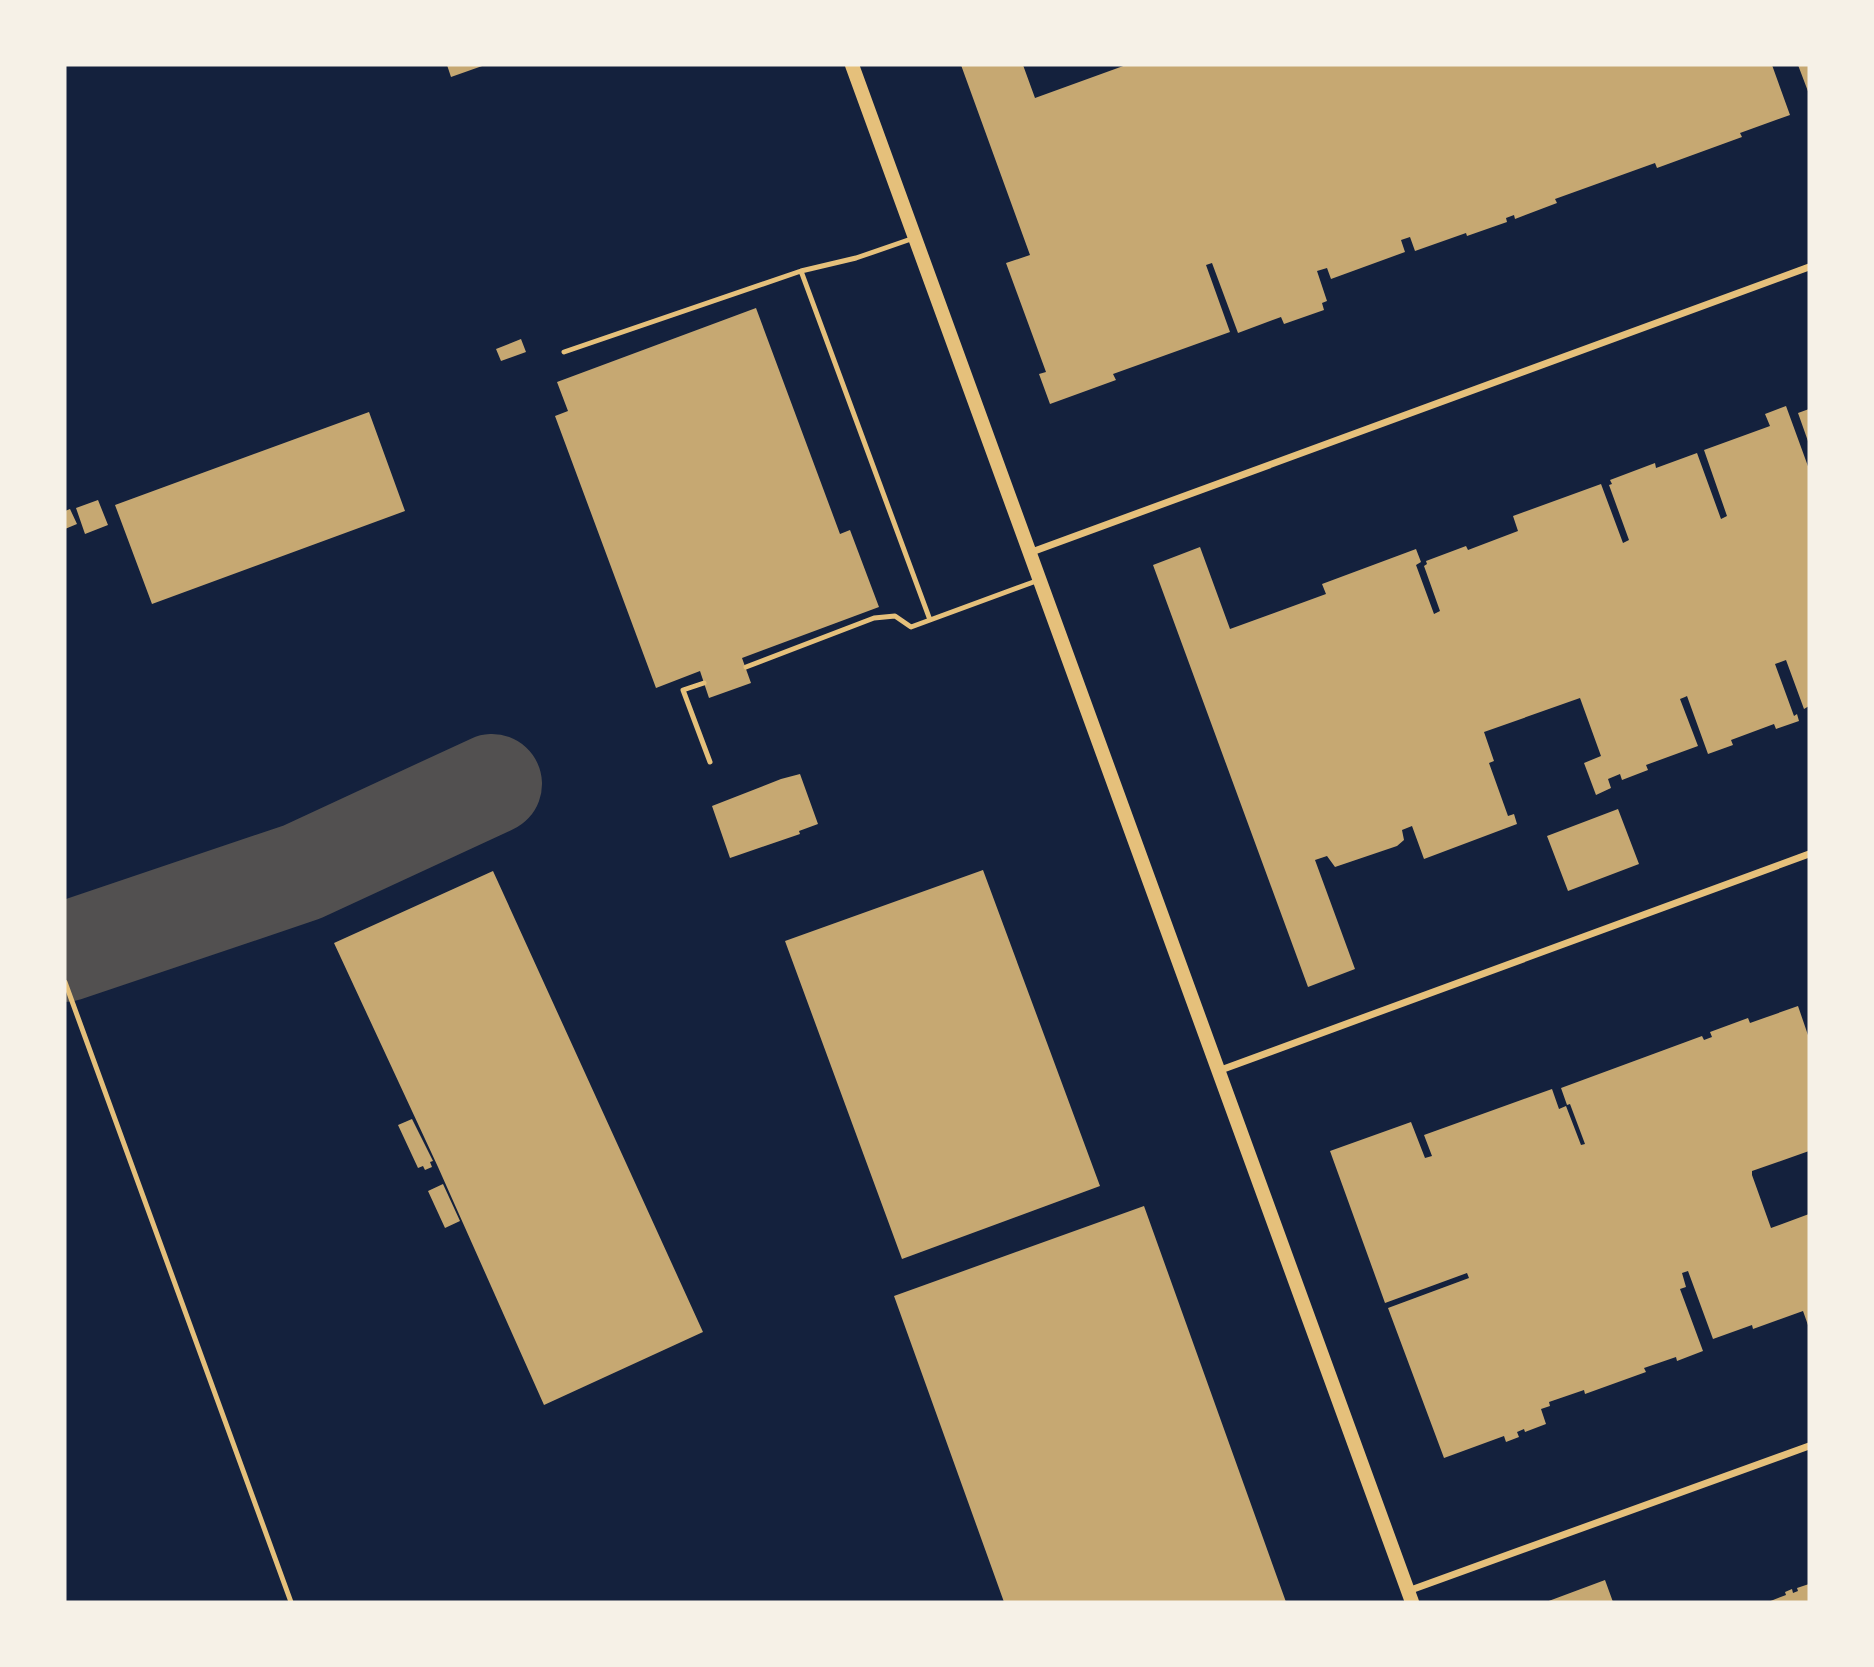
<svg xmlns="http://www.w3.org/2000/svg" width="1874" height="1667" viewBox="0 0 1874 1667" font-family="Overpass,sans-serif">
  <style>
    .lines { fill: none; stroke-linecap: round; stroke-linejoin: round }
    .taxiway { stroke: #525050; stroke-width: 100 }
    .building { fill: #c6a872 }
    .service { stroke: #e5c07b; stroke-width: 5 }
    .minor { stroke: #e5c07b; stroke-width: 7 }
    .secondary { stroke: #e5c07b; stroke-width: 14 }
  </style>
  <rect width="100%" height="100%" fill="#14213d"/>
  <g class="lines">
    <path class="taxiway" d="M65,952L302,872L492,784"/>
  </g>
  <path class="building" d="M447,65H485L451,77Z
    M961,65H1023L1035,98L1126,65H1772L1790,115L1740,133L1742,137L1657,168L1655,163L1555,199L1557,203L1515,219L1514,215L1506,218L1507,222L1467,236L1466,233L1415,251L1410,237L1401,240L1405,252L1331,279L1327,268L1317,271L1327,301L1322,303L1324,310L1284,324L1281,317L1238,333L1212,263L1206,265L1230,332L1113,374L1116,380L1050,404L1039,374L1046,372L1006,263L1030,255Z
    M1798,65H1809V94Z
    M756,308L840,534L850,530L879,607L742,658L751,683L709,698L700,671L656,688L555,416L568,411L557,382Z
    M521,339L526,352L501,361L496,349Z
    M1786,406L1809,469V706L1804,709L1786,660L1775,664L1794,716L1797,714L1799,721L1776,729L1774,724L1731,740L1733,745L1708,754L1687,696L1685,697L1680,699L1698,746L1646,765L1648,770L1622,780L1620,774L1608,779L1611,788L1596,795L1584,763L1601,756L1580,698L1484,732L1494,761L1489,763L1508,816L1514,814L1517,824L1424,859L1412,826L1402,830L1404,840L1397,846L1335,867L1327,856L1315,860L1355,969L1308,987L1153,565L1200,547L1230,629L1326,594L1322,584L1416,549L1421,562L1416,565L1434,614L1440,611L1424,566L1427,564L1426,561L1466,546L1468,550L1518,531L1513,516L1601,484L1623,543L1629,540L1609,485L1612,484L1610,480L1655,463L1656,468L1697,453L1721,519L1727,516L1704,450L1770,426L1765,414Z
    M1809,409V444L1798,413Z
    M369,412L405,511L152,604L115,505Z
    M98,500L108,525L85,534L76,508Z
    M70,509L77,524L65,529V511Z
    M800,774L818,824L799,831L800,834L730,858L712,806L781,779Z
    M1618,809L1639,864L1568,891L1547,836Z
    M983,870L1100,1186L902,1259L785,941Z
    M493,871L703,1332L544,1405L438,1167L334,943Z
    M1798,1006L1809,1038V1151L1752,1171V1175L1771,1228L1809,1214V1328L1803,1311L1753,1329L1752,1325L1713,1339L1688,1271L1682,1273L1686,1287L1680,1289L1703,1351L1677,1361L1676,1357L1644,1368L1646,1372L1585,1394L1584,1390L1549,1402L1550,1406L1541,1409L1546,1424L1525,1432L1524,1429L1517,1432L1519,1437L1506,1442L1504,1436L1444,1458L1388,1308L1469,1278L1467,1273L1385,1303L1330,1151L1411,1122L1425,1158L1432,1156L1424,1135L1552,1089L1559,1109L1566,1106L1581,1145L1585,1144L1570,1104L1567,1105L1561,1088L1702,1036L1704,1040L1712,1037L1710,1032L1748,1018L1750,1023Z
    M412,1119L433,1161L430,1162L432,1167L425,1170L423,1166L418,1168L398,1125Z
    M443,1184L460,1221L445,1228L428,1191Z
    M1144,1206L1286,1602H1004L894,1296Z
    M1605,1580L1613,1602H1546Z
    M1809,1584V1602H1768L1786,1595L1785,1592L1792,1589L1793,1593L1798,1591L1797,1588Z"/>
  <g class="lines">
    <path class="service" d="M801,271L930,620
      M564,352L801,271L856,258L914,238
      M746,667L874,618L895,616L911,627L1039,580
      M704,683L683,690L710,762
      M65,982L291,1602"/>
    <path class="minor" d="M1029,553L1809,267
      M1218,1071L1809,854
      M1408,1591L1809,1446"/>
    <path class="secondary" d="M852,65L1412,1602"/>
  </g>
  <rect width="1874" height="1667" fill="none" stroke="#f6f1e7" stroke-width="133"/>
</svg>
